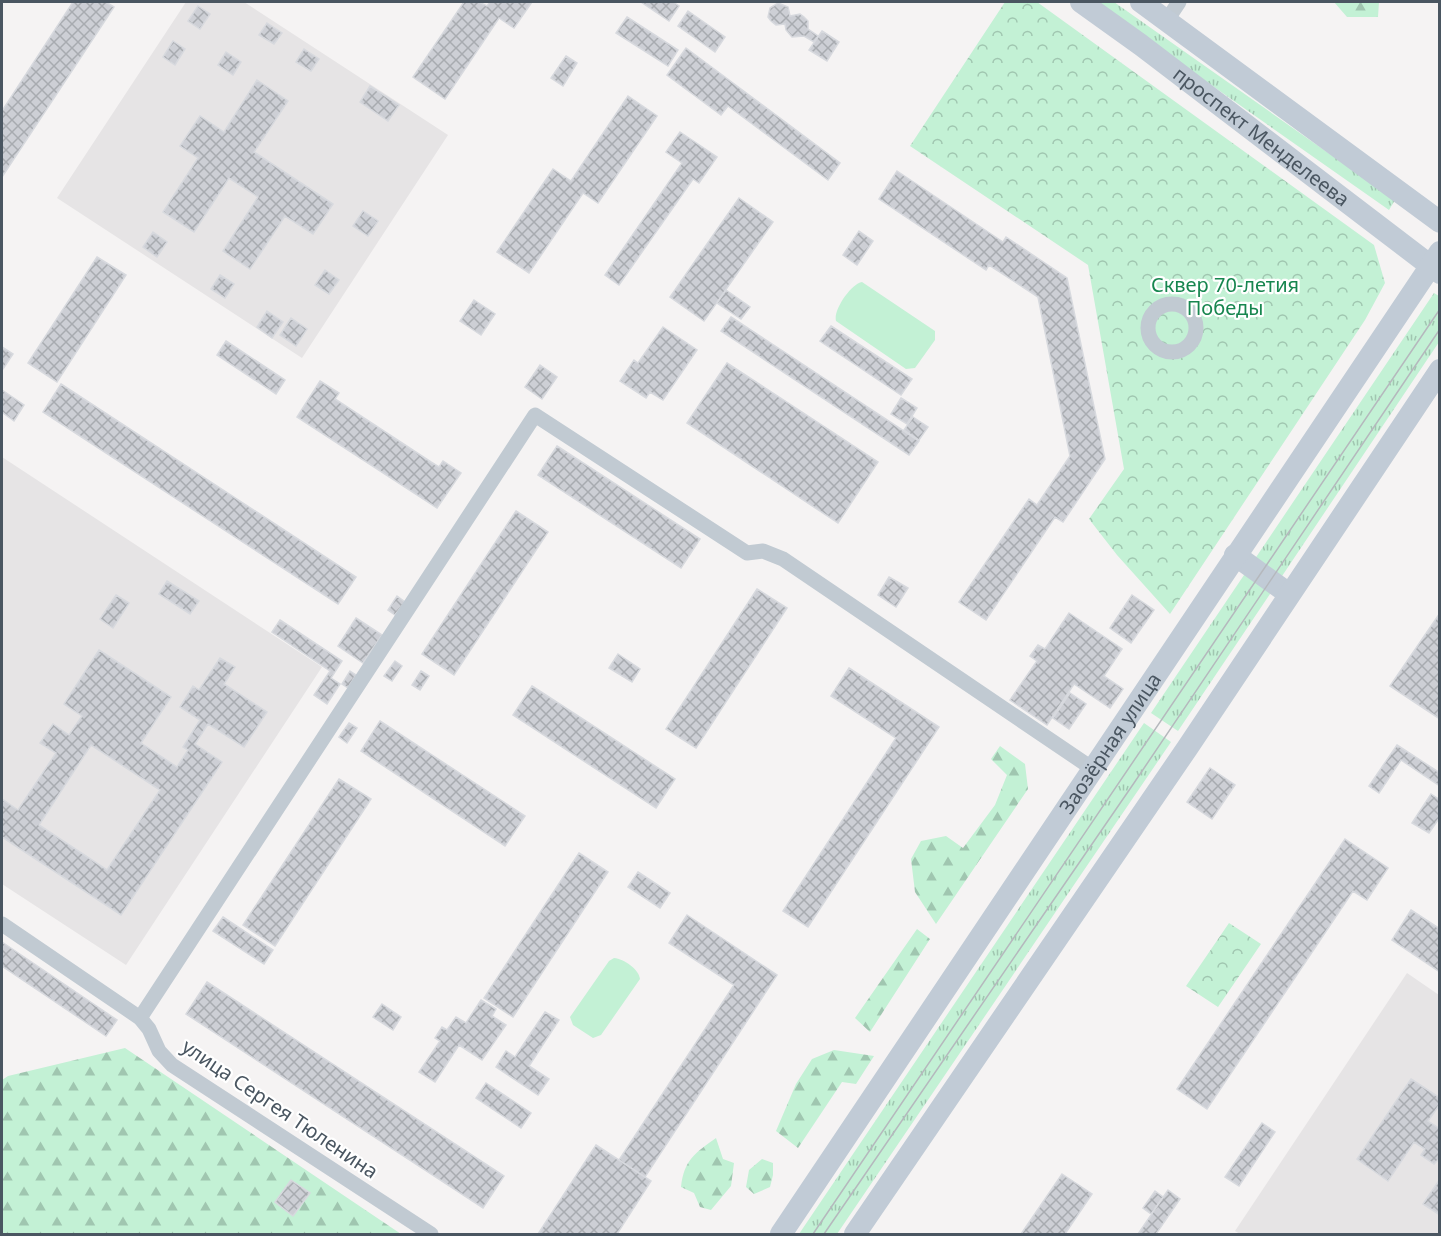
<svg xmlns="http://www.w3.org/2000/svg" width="1441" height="1236" viewBox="0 0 1441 1236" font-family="'Noto Sans',sans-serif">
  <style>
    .education { fill: #e6e4e5 }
    .grass { fill: url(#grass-tufts) }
    .forest { fill: url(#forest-firs) }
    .park { fill: url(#park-crowns) }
    .pitch { fill: #c3f1d5 }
    .building { fill: url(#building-cross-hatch); stroke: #d7d9de; stroke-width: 1.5; fill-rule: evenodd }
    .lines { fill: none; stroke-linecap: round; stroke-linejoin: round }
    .street { stroke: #c1cad2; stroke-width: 15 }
    .secondary { stroke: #c1cbd6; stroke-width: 22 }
    .tram { stroke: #b5b8bd; stroke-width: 1.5 }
    .labels { text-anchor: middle; stroke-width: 4.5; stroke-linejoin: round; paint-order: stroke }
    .street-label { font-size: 20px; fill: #4a5661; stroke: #fff }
    .park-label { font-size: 20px; fill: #17864f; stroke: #fff }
  </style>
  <defs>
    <pattern id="grass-tufts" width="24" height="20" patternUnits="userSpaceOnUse" patternTransform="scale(1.5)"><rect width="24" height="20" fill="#c3f1d5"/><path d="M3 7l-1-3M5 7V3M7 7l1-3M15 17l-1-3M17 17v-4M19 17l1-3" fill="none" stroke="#a0c6b0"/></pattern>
    <pattern id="forest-firs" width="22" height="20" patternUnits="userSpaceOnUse" patternTransform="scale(1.5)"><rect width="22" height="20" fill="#c3f1d5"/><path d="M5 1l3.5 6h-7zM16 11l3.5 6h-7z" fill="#a0c6b0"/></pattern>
    <pattern id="park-crowns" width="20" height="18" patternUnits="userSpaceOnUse" patternTransform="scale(1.5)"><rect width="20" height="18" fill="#c3f1d5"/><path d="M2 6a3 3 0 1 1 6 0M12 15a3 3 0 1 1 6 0" fill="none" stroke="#a0c6b0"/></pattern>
    <pattern id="building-cross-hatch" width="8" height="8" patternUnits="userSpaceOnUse" patternTransform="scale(1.5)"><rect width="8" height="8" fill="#cdcfd5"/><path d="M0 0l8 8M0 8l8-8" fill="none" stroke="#a8abb0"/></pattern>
  </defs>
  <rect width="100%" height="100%" fill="#f5f3f3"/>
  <path class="education" d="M186,2H244L448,135L302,358L57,198Z
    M2,457L322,667L126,965L2,884Z
    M1407,973L1439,995V1234H1240L1235,1231Z"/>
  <path class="grass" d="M1093,2H1114L1395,200L1389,210Z
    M1434,293L1439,296V342L1178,731L1151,713Z
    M1144,723L1171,742L837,1234H799Z"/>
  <path class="forest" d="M1334,2H1379L1378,17H1347Z
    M1000,746L1025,764L1028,789L936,924L915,892L911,859L921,841L946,836L963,848L995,805L1007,775L991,759Z
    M917,929L930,939L870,1032L855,1018Z
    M125,1048L401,1234H2V1080L8,1076Z
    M834,1050L874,1056L856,1084L842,1082L798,1148L776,1131L796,1084L812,1059Z
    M716,1138L723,1159L734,1163L731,1186L711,1210L700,1207L694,1193L681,1187C684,1160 695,1153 716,1138Z
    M762,1159L773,1163V1175L770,1187L754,1194L746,1187L749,1170Z"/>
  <path class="park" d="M1005,2H1037L1374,245L1385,283L1365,320L1170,614L1117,555L1089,519L1124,469L1088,265L910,146Z
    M1229,923L1261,944L1218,1007L1186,986Z"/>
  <path class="pitch" d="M862,282L935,331V340L915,368L906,369L836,321C833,310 851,284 862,282Z
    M614,958C624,959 639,969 640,979L601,1035L593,1038L573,1025L570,1017L609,961Z"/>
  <path class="building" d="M73,2H106L114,7L2,177V111Z
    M464,2H479L487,6L490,2H532L514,28L499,18L445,99L413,77Z
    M641,2H673L679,6L669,21Z
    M778,3L788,7L790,16L800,14L804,17L808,21V29L818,36L814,42L804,36L792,37L786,30L785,24L776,25L771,21L768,17L770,8Z
    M198,6L210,14L200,29L188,21Z
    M688,11L725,37L715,52L678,26Z
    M627,17L678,50L668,66L616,33Z
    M267,23L282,33L274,44L259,35Z
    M822,31L839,42L827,61L809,50Z
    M173,41L185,49L175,65L163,57Z
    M686,48L840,163L828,180L728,106L721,115L667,75Z
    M304,49L319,59L311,71L296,62Z
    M226,52L241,62L233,75L218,65Z
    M566,56L577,63L563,86L551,78Z
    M257,80L288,101L254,152L333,204L313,234L285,216L250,269L223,251L258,197L229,178L194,232L163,212L198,158L180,146L200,116L224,132Z
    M370,86L399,105L388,121L360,102Z
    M628,96L657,116L598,203L583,193L529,273L497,252L553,169L571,181Z
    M680,132L717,157L699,183L693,179L619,285L605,275L682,163L666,152Z
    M897,171L1003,242L1006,237L1067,278L1105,459L1063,522L1055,517L986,620L959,602L1029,499L1037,505L1070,456L1038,297L989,265L986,270L879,199Z
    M739,198L773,222L704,321L670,297Z
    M363,211L378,221L368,236L353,226Z
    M859,231L873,241L857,265L843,255Z
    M153,232L167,242L157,257L143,247Z
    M97,257L126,275L57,382L28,363Z
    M325,270L339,280L329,294L315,285Z
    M220,275L234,284L225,298L211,289Z
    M726,290L750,307L741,319L717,303Z
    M474,300L495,314L481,335L460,321Z
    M267,311L283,322L272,338L257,327Z
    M731,317L919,441L909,455L721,331Z
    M291,318L307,329L296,346L280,335Z
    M831,326L912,379L901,395L820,341Z
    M663,327L697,350L663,400L650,392L646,398L620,381L634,360L638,363Z
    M226,341L285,380L276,394L217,355Z
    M2,347L13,354L3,369H2Z
    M727,363L878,462L838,523L687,423Z
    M540,365L557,377L542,399L525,387Z
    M320,381L339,393L335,399L431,462L439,467L443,461L461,473L437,508L297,417Z
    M61,384L356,577L338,604L43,412Z
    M2,390L24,405L14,421L2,412Z
    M901,398L917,408L907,424L891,414Z
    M913,417L928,427L919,440L904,430Z
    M557,446L700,539L681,568L538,475Z
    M516,511L548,532L454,675L422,654Z
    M889,577L908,588L896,607L878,595Z
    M167,581L199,601L190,614L159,594Z
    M757,589L787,608L696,748L666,729Z
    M116,595L129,603L113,628L100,619Z
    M1132,595L1154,610L1131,643L1110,628Z
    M397,596L405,602L395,615L388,610Z
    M1069,613L1122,649L1104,676L1123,689L1110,708L1074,684L1047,725L1010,700L1037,661L1030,656L1038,645L1045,649Z
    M1440,613V719L1390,686Z
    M356,618L382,635L363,663L338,646Z
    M280,620L342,661L331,678L340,684L327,704L314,695L330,671L272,632Z
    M99,650L171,697L141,743L177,767L188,750L183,747L200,720L180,707L193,686L199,690L220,658L235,667L224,684L267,712L244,747L208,724L195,744L222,762L121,915L2,837V799L18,810L56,753L40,743L53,724L69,735L82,716L64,704ZM91,745L160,790L107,870L39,825Z
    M618,654L640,669L632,682L609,668Z
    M395,661L402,666L392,681L384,676Z
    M849,668L939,727L808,927L783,911L896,738L831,696Z
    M350,671L356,675L348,688L342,684Z
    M421,671L429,676L420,690L412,685Z
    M532,686L675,779L656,808L513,715Z
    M1070,693L1086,704L1069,729L1053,718Z
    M380,721L525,816L505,846L361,751Z
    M349,723L357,728L347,743L339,737Z
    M1397,745L1440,773V786L1401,760L1379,793L1369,786Z
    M1210,768L1235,785L1212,819L1187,802Z
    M339,779L371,799L275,946L243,925Z
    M1431,794L1440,800V817L1429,833L1412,823Z
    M1345,839L1388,868L1367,900L1353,891L1207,1109L1177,1089Z
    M579,853L608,872L513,1017L484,998Z
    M638,872L670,893L660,908L628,887Z
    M1411,910L1440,929V972L1392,940Z
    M687,915L777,975L645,1177L619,1160L734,985L669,943Z
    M223,917L273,950L264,964L213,931Z
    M2,942L117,1020L106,1036L2,966Z
    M207,982L504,1176L483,1208L186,1014Z
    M481,1000L496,1009L492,1016L506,1025L482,1060L459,1045L435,1082L419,1072L440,1041L435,1038L442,1027L447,1030L456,1017L466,1023Z
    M382,1004L401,1017L393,1030L373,1017Z
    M545,1012L559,1020L529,1066L549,1079L538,1095L496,1067L506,1051L515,1057Z
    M1411,1079L1440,1098V1104L1428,1121L1440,1129V1158L1434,1164L1421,1155L1425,1149L1414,1142L1388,1181L1357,1159Z
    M486,1083L531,1113L521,1128L476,1098Z
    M1262,1123L1275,1132L1239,1186L1225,1177Z
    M596,1145L651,1181L617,1234H538Z
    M1062,1174L1092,1194L1065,1234H1021Z
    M1440,1179V1215L1423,1204Z
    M291,1180L310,1193L293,1216L275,1202Z
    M1168,1190L1180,1199L1156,1234H1138Z
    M1155,1191L1163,1197L1151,1214L1143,1208Z"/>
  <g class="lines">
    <path class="street" d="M1167,20L1179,2
      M1148 328a24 24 0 1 1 48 0a24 24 0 1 1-48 0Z
      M2,924L140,1018L149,1029L159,1051L172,1065L431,1234
      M140,1018L535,415L747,553L763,551L783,559L1093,769"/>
    <g class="secondary">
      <path id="s1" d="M1081,2L1141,45L1440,273"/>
      <path d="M1141,2L1440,222"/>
      <path d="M1235,555L1289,594"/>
      <path id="s2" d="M781,1234L1440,252"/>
      <path d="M855,1234L1188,747L1440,370"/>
    </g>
    <path class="tram" d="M813,1234L1440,309
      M824,1234L1134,783L1440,329"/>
  </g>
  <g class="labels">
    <g class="street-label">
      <text dy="7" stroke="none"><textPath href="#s1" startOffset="225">проспект Менделеева</textPath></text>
      <text dy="7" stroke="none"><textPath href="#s2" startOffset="591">Заозёрная улица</textPath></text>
      <text transform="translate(280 1109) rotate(34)" y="7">улица Сергея Тюленина</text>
    </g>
    <g class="park-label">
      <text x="1225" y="292">Сквер 70-летия<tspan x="1225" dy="23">Победы</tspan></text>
    </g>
  </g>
  <rect width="1441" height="1236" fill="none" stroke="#4a5661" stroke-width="6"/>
</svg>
